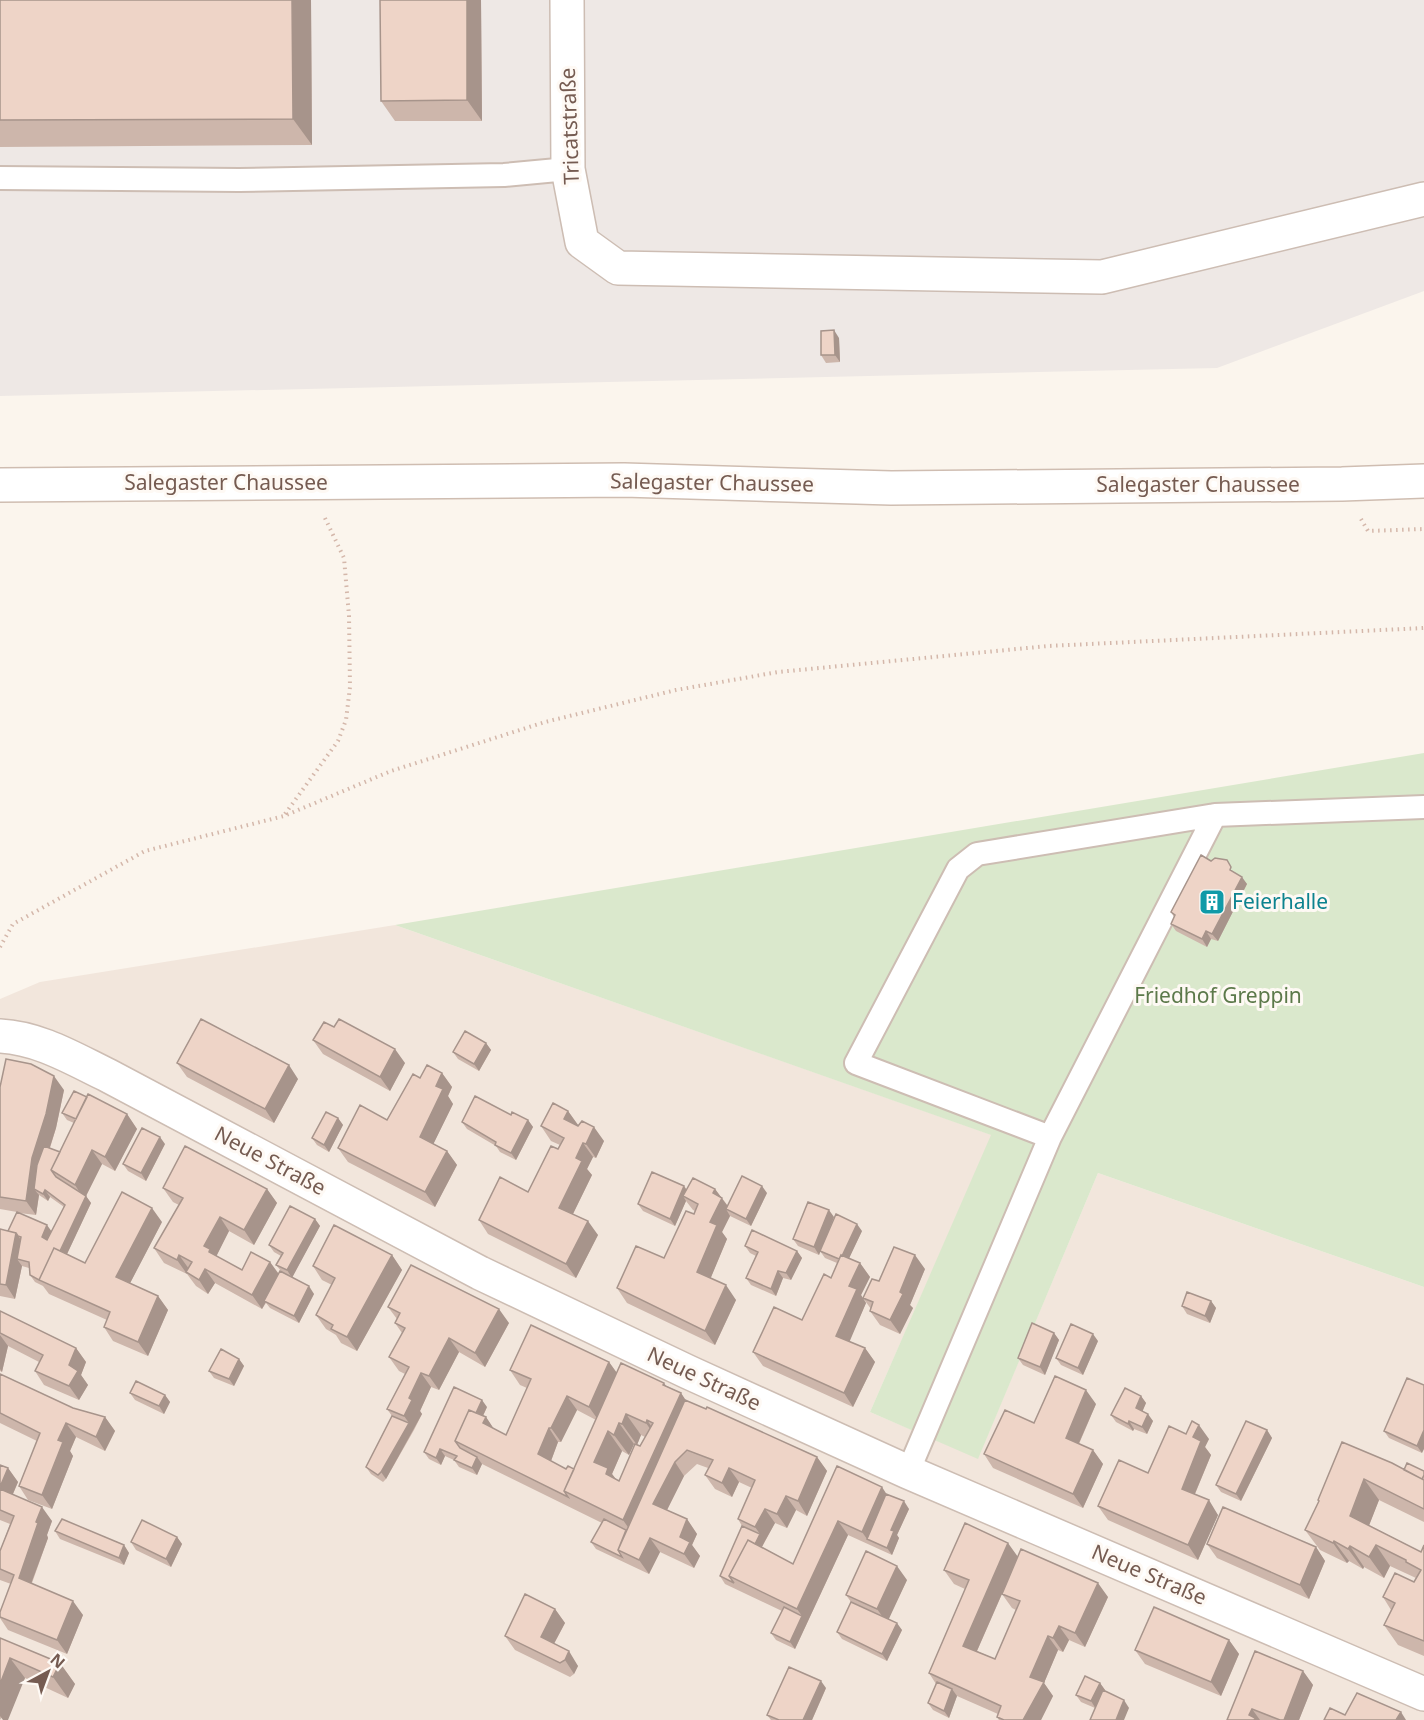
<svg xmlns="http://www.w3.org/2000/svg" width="1424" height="1720" viewBox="0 0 1424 1720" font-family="'Noto Sans',sans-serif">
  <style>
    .residential { fill: #f2e6dc }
    .industrial { fill: #eee8e5 }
    .green { fill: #dae8cc }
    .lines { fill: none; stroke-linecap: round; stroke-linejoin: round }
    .lane-casing { stroke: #cdbdb3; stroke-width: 26 }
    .street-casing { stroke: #cdbdb3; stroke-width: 36 }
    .secondary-casing { stroke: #cfbdb1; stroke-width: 36 }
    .path { stroke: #d4b7aa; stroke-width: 4; stroke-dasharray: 1.5 4.5; stroke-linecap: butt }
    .lane { stroke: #fff; stroke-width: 22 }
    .street { stroke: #fff; stroke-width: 33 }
    .secondary { stroke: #fff; stroke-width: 33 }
    .wall { fill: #cdb6ab; fill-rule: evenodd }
    .shaded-wall { fill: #a7948b }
    .building { fill: #eed4c7; stroke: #a7948b; stroke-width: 1.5; fill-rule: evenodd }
    .labels { text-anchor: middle; stroke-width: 6; stroke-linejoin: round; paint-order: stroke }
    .street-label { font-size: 21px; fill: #755b51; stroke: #fef9f4 }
    .culture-label { font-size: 21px; fill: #0d838f; stroke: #fef9f4; text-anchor: start }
    .park-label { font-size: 21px; fill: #5c794a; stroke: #fef9f4 }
  </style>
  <rect width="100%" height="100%" fill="#fbf5ed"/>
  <path class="residential" d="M395,925L992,1135L870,1412L978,1458L1098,1173L1424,1287V1720H0V999L40,982Z"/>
  <path class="industrial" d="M0,0H1424V291L1217,368L0,396Z"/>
  <path class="green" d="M1424,753V1287L1098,1173L978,1459L870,1412L991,1135L395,925Z"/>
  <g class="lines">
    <g class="lane-casing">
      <path id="lane" d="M0,178L239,180L504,175L568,169
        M1050,1137L856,1063L958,869L977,854L1215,815
        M908,1472L1050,1137L1215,815L1424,807"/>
    </g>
    <g class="street-casing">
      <path id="street" d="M567,0L568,169L582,242L618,268L1102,277L1424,199
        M0,1036C39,1038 72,1058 107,1075L480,1273L688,1372L908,1472L1424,1694"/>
    </g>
    <g class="secondary-casing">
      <path id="secondary" d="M0,485L624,480L891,488L1342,484L1424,481"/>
    </g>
    <path class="path" d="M1361,519L1368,531L1424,529
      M285,814L338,741L346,720L350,687L349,616L344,558L325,518
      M0,947L13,924L145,851L284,816L391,771L545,722L676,690L778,672L1048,646L1424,628"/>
    <use href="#lane" class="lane"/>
    <use href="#street" class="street"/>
    <use href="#secondary" class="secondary"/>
  </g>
  <path class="wall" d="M0,0H311L312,145L0,147Z
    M380,0H481L482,121H395L381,101Z
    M839,338L840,362L826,363L821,355Z
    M1211,861L1236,873L1247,884L1218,941L1211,939L1207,947L1176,931L1171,924L1174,917L1171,912Z
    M313,1040L405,1063L390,1091L323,1054Z
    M486,1043L491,1050L479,1071L458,1059L453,1052Z
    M177,1063L298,1079L274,1123L187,1077Z
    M442,1073L452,1087L448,1096L453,1104L433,1144L447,1151L457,1165L435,1207L348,1162L338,1148L387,1120L420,1078Z
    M0,1087L64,1090L56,1128L50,1148L60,1152L74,1123L67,1120L62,1113L87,1097L127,1114L137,1129L115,1171L102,1164L86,1196L91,1203L67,1254L85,1263L162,1222L130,1283L158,1296L168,1310L148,1356L113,1341L104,1327L107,1320L49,1294L43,1286L35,1282L30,1275L29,1268L22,1266L15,1299L0,1296V1229L8,1231L17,1212L0,1209ZM39,1195L48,1201L50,1197L64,1207L52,1232L19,1213L36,1215Z
    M568,1111L578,1125V1126L604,1141L596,1158L593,1157L587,1169L592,1175L573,1214L598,1235L576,1278L488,1234L479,1220L528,1192L560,1145L551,1141L541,1126Z
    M511,1115L528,1120L533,1127L516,1160L500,1152L496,1146L467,1129L462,1122Z
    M338,1118L343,1125L329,1152L317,1145L312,1138Z
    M165,1144L146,1181L128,1171L123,1164Z
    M684,1186L687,1190L715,1189L728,1206L767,1193L751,1226L730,1216L722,1232L727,1239L710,1279L736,1300L715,1345L627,1303L617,1288L664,1258L695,1211L693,1210L686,1201L675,1226L643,1211L638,1204Z
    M163,1188L267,1189L277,1203L254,1245L229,1231L216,1256L242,1270L270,1262L279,1274L281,1271L276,1265L281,1256L274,1252L269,1245L315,1219L320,1226L292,1277L314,1294L299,1323L270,1308L266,1303L262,1309L215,1283L208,1294L196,1286L187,1274L164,1263L154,1248L179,1205L173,1202Z
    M834,1217L825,1240L862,1231L849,1258L860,1263L870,1277L861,1295L866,1303L849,1341L865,1348L875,1362L853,1407L763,1366L753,1352L802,1320L831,1278L837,1263L825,1258L820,1251L819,1255L798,1246L793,1239Z
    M745,1246L797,1251L802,1258L791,1280L783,1278L776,1296L751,1285L746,1278L756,1256L750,1253Z
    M392,1255L402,1270L357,1351L341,1343L336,1335L326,1329L316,1315L332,1285L322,1280L313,1266Z
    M925,1269L910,1305L913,1308L900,1334L880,1325L870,1311L871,1309L863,1298L879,1281Z
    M1211,1301L1216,1308L1210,1323L1187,1314L1182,1306Z
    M388,1307L509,1323L485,1367L459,1352L439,1390L431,1387L420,1411L422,1414L414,1430L386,1479L383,1482L371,1474L366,1467L392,1416L387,1409L405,1374L399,1371L389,1357L402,1333L395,1323L397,1319Z
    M0,1311L76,1348L86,1362L81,1375L88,1385L79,1400L44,1385L35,1371L39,1362L8,1346L2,1372L0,1371Z
    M1054,1333L1059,1340L1045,1375L1023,1365L1018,1358Z
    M1098,1341L1083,1375L1061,1365L1056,1358Z
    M239,1359L244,1366L234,1386L214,1378L209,1371Z
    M609,1362L617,1373L667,1386L681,1393L685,1400L817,1457L827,1471L807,1516L796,1510L787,1528L775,1523L762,1547L793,1564L837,1466L886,1494L909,1509L897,1535L899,1538L892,1555L848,1535L795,1649L776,1640L771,1633L782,1611L725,1584L720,1576L742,1526L738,1519L752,1488L739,1482L732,1497L715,1489L705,1475L708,1468L697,1464L684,1476L667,1510L687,1519L697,1534L692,1545L700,1556L694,1568L660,1552L649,1574L596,1549L591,1542L602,1523L482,1464L477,1475L459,1467L454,1460L445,1456L441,1465L429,1459L424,1452L487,1407L483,1416L486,1417L493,1428L506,1435L527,1388L520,1385L510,1370ZM577,1410L596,1420L574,1469H566L551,1461L558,1442H561ZM641,1435L645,1437L640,1446L637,1445ZM634,1444H635L619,1481L616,1479L612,1474L622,1451L629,1455Z
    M0,1374L73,1408L105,1417L115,1431L105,1451L76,1437L70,1451L73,1456L52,1509L28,1500L19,1486L37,1441L0,1423Z
    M1424,1385L1422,1453L1389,1438L1384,1431Z
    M130,1393L165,1395L170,1402L164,1414L135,1400Z
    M1141,1396L1146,1403L1142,1411L1153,1421L1147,1434L1134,1429L1133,1431L1116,1422L1111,1415Z
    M1096,1404L1079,1444L1093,1450L1103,1464L1083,1508L993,1468L984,1454L1034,1423Z
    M1267,1430L1272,1438L1241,1501L1221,1492L1216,1485Z
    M1186,1434L1209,1439L1205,1447L1211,1455L1195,1494L1218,1515L1198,1560L1108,1520L1098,1506L1148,1473Z
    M1342,1442L1404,1470L1424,1471V1522L1379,1500L1369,1525L1421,1552L1424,1545V1656L1398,1645L1384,1625L1391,1610L1383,1597L1414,1582L1416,1578L1390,1566L1384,1578L1364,1567L1363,1569L1349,1561L1347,1563L1320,1550L1305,1530L1319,1502L1318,1500Z
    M0,1465L8,1468L18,1482L13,1494L52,1521L47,1535L48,1538L32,1583L83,1615L67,1654L8,1630L0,1618V1612L11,1584L0,1580V1551L10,1524L0,1520Z
    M55,1531L124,1545L129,1553L124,1565L60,1539Z
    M177,1537L182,1544L171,1567L136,1550L131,1542Z
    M1207,1544L1316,1547L1325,1561L1309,1599L1217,1558Z
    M1018,1557L1108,1597L1085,1647L1069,1640L1063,1652L1058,1650L1044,1683L1053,1696L1041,1720H999L997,1717L998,1714L957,1696L949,1718L933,1710L928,1703L936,1684L929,1673L965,1589L954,1584L944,1570ZM1002,1594L1012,1608L1016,1610L995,1659L977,1651Z
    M907,1580L888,1619L902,1630L887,1661L842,1639L837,1632L851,1602L846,1595Z
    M555,1609L565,1623L554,1644L578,1666L574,1674L570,1677L515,1650L505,1636Z
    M0,1638L60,1663L75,1684L68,1698L25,1678L0,1720Z
    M1229,1640L1239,1654L1221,1696L1145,1664L1135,1650Z
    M1303,1671L1313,1685L1299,1720H1227Z
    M1100,1683L1105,1690L1104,1691L1129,1708H1095L1081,1702L1076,1695Z
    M826,1688L812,1720H771L767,1715Z"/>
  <path class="shaded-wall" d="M292,0H311L312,145L293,119Z
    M467,0H481L482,121L467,100Z
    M834,330L839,338L840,362L835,355Z
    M1242,877L1247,884L1218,941L1212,934Z
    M1206,931L1211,939L1207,947L1202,939Z
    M486,1043L491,1050L479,1071L474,1064Z
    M395,1049L405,1063L390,1091L380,1077Z
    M289,1065L298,1079L274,1123L265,1109Z
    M442,1073L452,1087L448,1096L453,1104L430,1151L420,1137L436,1086Z
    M54,1076L64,1090L56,1128L42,1172L34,1189L39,1195L36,1215L26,1201L32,1158Z
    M568,1111L578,1125L574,1133L564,1119Z
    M127,1114L137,1129L115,1171L105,1157Z
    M338,1118L343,1125L329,1152L324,1145Z
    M528,1120L533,1127L516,1160L511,1153Z
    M594,1127L604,1141L596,1158L586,1144Z
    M160,1137L165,1144L146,1181L141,1173Z
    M583,1143L593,1157L587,1169L592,1175L569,1222L559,1208L576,1158Z
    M92,1150L102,1164L86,1196L91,1203L52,1286L46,1283L84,1199L75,1185Z
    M447,1151L457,1165L435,1207L425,1192Z
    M684,1186L689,1194L683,1196L686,1201L675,1226L670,1219Z
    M762,1186L767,1193L751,1226L746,1219Z
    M267,1189L277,1203L254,1245L244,1230Z
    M715,1189L732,1212L726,1209L730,1216L722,1232L727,1239L707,1287L697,1272L710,1222L713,1193Z
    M45,1190L50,1197L48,1201L43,1194Z
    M152,1208L162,1222L126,1291L116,1277Z
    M829,1210L834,1217L819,1255L814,1247Z
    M220,1217L229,1231L216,1257L219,1266L204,1246Z
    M315,1219L320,1226L292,1278L287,1270Z
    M588,1221L598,1235L576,1278L566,1264Z
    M857,1224L862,1231L845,1267L840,1260Z
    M47,1225L52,1232L47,1244L42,1237Z
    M16,1233L26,1247L17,1259L22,1266L15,1299L6,1285Z
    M797,1251L802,1258L791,1280L786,1273Z
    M179,1255L189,1269L187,1274L177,1260Z
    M392,1255L402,1270L357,1351L347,1337Z
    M915,1255L925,1269L910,1305L913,1308L900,1334L890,1320L900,1292Z
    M270,1262L280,1276L262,1309L252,1295Z
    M860,1263L870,1277L861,1295L866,1303L846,1350L836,1336L849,1286Z
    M205,1269L215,1283L208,1294L199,1280Z
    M778,1271L783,1278L776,1296L771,1289Z
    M726,1285L736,1300L715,1345L705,1331Z
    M309,1286L314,1294L299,1323L294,1316Z
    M158,1296L168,1310L148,1356L138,1342Z
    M1211,1301L1216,1308L1210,1323L1205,1316Z
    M499,1309L509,1323L485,1367L475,1353Z
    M1054,1333L1059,1340L1045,1375L1040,1367Z
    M1093,1334L1098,1341L1083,1375L1078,1368Z
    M0,1335L8,1346L2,1372L0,1369Z
    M449,1338L459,1352L439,1390L429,1376Z
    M76,1348L86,1362L81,1375L88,1385L79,1400L69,1386V1365Z
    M865,1348L875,1362L853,1407L844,1393Z
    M239,1359L244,1366L234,1386L229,1379Z
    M609,1362L619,1376L599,1421L589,1407Z
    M421,1373L431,1387L420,1411L422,1414L386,1479L381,1472L409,1423L404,1416L409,1398Z
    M664,1383L677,1401L681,1393L695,1414L675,1462L684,1476L663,1518L637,1540L623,1520L659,1442L646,1423L647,1420L660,1439L663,1385Z
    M1086,1390L1096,1404L1075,1452L1066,1438Z
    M165,1395L170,1402L164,1414L159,1406Z
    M567,1396L577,1410L561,1442L551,1428Z
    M1141,1396L1146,1403L1141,1415L1136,1408Z
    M482,1400L487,1407L468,1448L462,1444Z
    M626,1414L641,1435L637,1445L622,1424Z
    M1148,1414L1153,1421L1147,1434L1142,1427Z
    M105,1417L115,1431L105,1451L96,1437Z
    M486,1417L496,1432L483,1423Z
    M1129,1421L1134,1429L1133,1431L1128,1424Z
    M66,1423L76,1437L70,1451L73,1456L52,1509L42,1495L58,1440Z
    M619,1423L634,1444L629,1455L614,1435Z
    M1199,1425L1209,1439L1205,1447L1211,1455L1191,1503L1182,1489L1193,1437Z
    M549,1428L558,1442L548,1469L538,1454Z
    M1267,1430L1272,1438L1241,1501L1236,1494Z
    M1424,1430V1449L1422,1453L1417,1446Z
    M608,1431L622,1451L612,1474L623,1489L620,1494L594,1462Z
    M440,1449L445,1456L441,1465L436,1458Z
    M1093,1450L1103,1464L1083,1508L1073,1494Z
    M477,1457L482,1464L477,1475L472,1468Z
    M817,1457L827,1471L807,1516L798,1501Z
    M8,1468L18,1482L9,1503L0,1490V1487Z
    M729,1468L739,1482L732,1497L722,1483Z
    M1364,1479L1379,1500L1365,1536L1350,1516Z
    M882,1487L891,1501L867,1539L862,1532Z
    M786,1496L796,1510L787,1528L777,1514Z
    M1209,1500L1218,1515L1198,1560L1188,1545Z
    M904,1501L909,1509L897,1535L899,1538L892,1555L887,1548L891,1530Z
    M42,1507L52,1521L47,1535L48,1538L28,1592L19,1578L36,1522Z
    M765,1509L775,1523L765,1541L743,1583L736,1579L760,1534L755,1527Z
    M687,1519L697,1534L692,1545L700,1556L694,1568L684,1554L680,1537Z
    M838,1521L848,1535L795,1649L790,1642L802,1616L797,1609Z
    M177,1537L182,1544L171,1567L166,1559Z
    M650,1538L660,1552L649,1574L639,1560Z
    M1334,1541L1349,1561L1347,1563L1333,1543Z
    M1008,1543L1018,1557L973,1660L963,1646Z
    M124,1545L129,1553L124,1565L119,1558Z
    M1376,1545L1390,1566L1384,1578L1369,1557Z
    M1350,1546L1364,1567L1363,1569L1348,1549Z
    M1316,1547L1325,1561L1309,1599L1300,1585Z
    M897,1566L907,1580L887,1623L877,1609Z
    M1098,1583L1108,1597L1085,1647L1075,1633Z
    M73,1601L83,1615L67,1654L57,1640Z
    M555,1609L565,1623L550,1651L541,1637Z
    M897,1623L902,1630L887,1661L882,1654Z
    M1059,1626L1069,1640L1063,1652L1053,1638Z
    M1048,1636L1058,1650L1044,1683L1053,1696L1041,1720H1023L1030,1677Z
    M1229,1640L1239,1654L1221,1696L1211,1682Z
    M569,1651L578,1666L574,1674L565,1660Z
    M10,1658L25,1678L8,1720H3L0,1716V1684Z
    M60,1663L75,1684L68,1698L53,1677Z
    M1303,1671L1313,1685L1299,1720H1284Z
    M821,1681L826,1688L812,1720H803Z
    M1100,1683L1105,1690L1096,1709L1091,1701Z
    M952,1689L957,1696L949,1718L944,1711Z
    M1124,1700L1129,1708L1124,1720H1116Z
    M1252,1709L1260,1720H1253L1249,1715Z
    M1401,1712L1406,1720H1396Z"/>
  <path class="building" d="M0,0H292L293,119L0,120Z
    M380,0H467V100L381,101Z
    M834,330L835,355H821V331Z
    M1201,855L1211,861L1215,858L1227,860L1231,867L1230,870L1242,877L1212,934L1206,931L1202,939L1171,924L1175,915L1171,912Z
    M201,1019L289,1065L265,1109L177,1063Z
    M339,1019L395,1049L380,1077L313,1040L324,1022L334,1027Z
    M465,1031L486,1043L474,1064L453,1052Z
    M6,1059L31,1064L54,1076L46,1114L32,1158L26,1201L0,1197V1087Z
    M427,1065L442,1073L436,1086L443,1089L420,1137L447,1151L425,1192L338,1148L360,1105L387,1120L413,1074L420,1078Z
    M74,1091L87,1097L76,1119L62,1113Z
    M88,1094L127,1114L105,1157L92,1150L75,1185L51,1170Z
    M475,1096L511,1115L512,1112L528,1120L511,1153L495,1145L496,1142L462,1122Z
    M553,1103L568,1111L564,1119L578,1126L582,1121L594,1127L586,1144L583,1143L576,1158L582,1161L559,1208L588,1221L566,1264L479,1220L500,1177L528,1192L551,1146L558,1149L564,1138L541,1126Z
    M326,1112L338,1118L324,1145L312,1138Z
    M142,1128L160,1137L141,1173L123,1164Z
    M44,1146L60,1152L51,1170L56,1177L86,1196L60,1251L54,1248L39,1280L30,1275L29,1262L17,1259L21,1237L18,1236L16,1233L8,1231L17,1212L47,1225L42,1237L47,1240L65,1205L45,1190L43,1194L34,1189L37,1165Z
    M185,1146L267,1189L244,1230L220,1217L204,1246L210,1249L209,1252L242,1270L251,1252L270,1262L252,1295L205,1269L199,1280L186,1272L192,1262L179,1255L177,1260L154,1248L183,1198L163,1188Z
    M652,1172L684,1186L670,1219L638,1204Z
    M742,1176L762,1186L746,1219L726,1209Z
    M693,1178L715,1189L713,1193L722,1198L710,1222L717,1225L697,1272L726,1285L705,1331L617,1288L636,1246L664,1258L686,1211L694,1214L698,1204L683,1196Z
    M122,1192L152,1208L116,1277L158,1296L138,1342L104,1327L110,1312L39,1280L54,1248L85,1263Z
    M808,1202L829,1210L814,1247L793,1239Z
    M290,1206L315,1219L287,1270L276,1265L283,1253L269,1245Z
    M836,1214L857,1224L842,1256L841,1255L839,1259L820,1251Z
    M334,1225L392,1255L347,1337L331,1329L333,1325L316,1315L335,1278L313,1266Z
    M0,1229L16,1233L6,1285L0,1284Z
    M752,1230L797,1251L786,1273L778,1271L771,1289L746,1278L758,1252L745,1246Z
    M894,1247L915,1255L900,1292L903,1294L890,1320L870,1311L873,1302L863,1298L872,1279L879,1281Z
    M841,1255L860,1263L849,1286L857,1289L836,1336L865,1348L844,1393L753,1352L774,1307L802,1320L824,1274L831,1278Z
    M411,1265L499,1309L475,1353L449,1338L429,1376L421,1373L409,1398L412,1400L404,1416L387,1409L409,1367L389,1357L405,1328L395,1323L400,1313L388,1307Z
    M280,1271L309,1286L294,1316L264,1301Z
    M1187,1292L1211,1301L1205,1316L1182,1306Z
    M0,1311L76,1348L69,1365L78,1371L69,1386L35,1371L43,1355L0,1333Z
    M1032,1323L1054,1333L1040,1367L1018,1358Z
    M1071,1324L1093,1334L1078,1368L1056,1358Z
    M531,1325L609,1362L589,1407L567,1396L551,1428H549L538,1454L566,1469L568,1466L574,1469L564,1491L568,1497L455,1441L469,1410L486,1417L483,1423L506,1435L531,1379L510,1370Z
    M221,1349L239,1359L229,1379L209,1371Z
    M621,1363L664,1383L663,1385L681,1393L623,1520L564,1491ZM626,1414L646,1423L647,1420L653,1423L640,1446L635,1444L619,1481L606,1474L608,1468L594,1462L608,1431L614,1435L619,1423L622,1424Z
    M0,1374L73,1408L105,1417L96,1437L66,1423L58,1440L63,1442L42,1495L19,1486L40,1433L0,1413Z
    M1055,1376L1086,1390L1066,1438L1093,1450L1073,1494L984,1454L1005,1410L1034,1423Z
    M1407,1378L1424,1385V1430L1417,1446L1384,1431Z
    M136,1381L165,1395L159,1406L130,1393Z
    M454,1387L482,1400L476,1413L469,1410L455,1441L460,1448L477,1457L472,1468L454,1460L457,1456L440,1449L436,1458L424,1452Z
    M1125,1388L1141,1396L1136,1408L1148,1414L1142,1427L1129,1421L1128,1424L1111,1415Z
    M685,1400L706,1409L707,1407L817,1457L798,1501L786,1496L777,1514L765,1509L755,1527L738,1519L755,1480L729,1468L722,1483L705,1475L713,1460L687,1450L675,1462L653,1504L687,1519L680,1537L690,1542L684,1554L650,1538L639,1560L618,1550Z
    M392,1416L409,1423L381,1472L378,1475L366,1467Z
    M1192,1421L1199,1425L1193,1437L1201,1441L1182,1489L1209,1500L1188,1545L1098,1506L1119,1460L1148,1473L1169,1426L1186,1434Z
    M1246,1421L1267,1430L1236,1494L1216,1485Z
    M1342,1442L1392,1463L1424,1480V1509L1364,1479L1350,1516L1421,1552L1424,1545V1641L1384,1625L1395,1603L1383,1597L1395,1573L1414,1582L1421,1570L1406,1562V1560L1376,1545L1369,1557L1350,1546L1348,1549L1334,1541L1333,1543L1305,1530L1319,1501L1318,1500Z
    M1407,1463L1424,1471V1475L1422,1479L1404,1470Z
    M0,1465L8,1468L0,1487Z
    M837,1466L882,1487L862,1532L838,1521L797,1609L729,1576L748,1540L793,1564Z
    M0,1489L42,1507L36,1522L38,1523L19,1578L73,1601L57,1640L0,1617V1612L14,1575L0,1569V1551L14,1516L0,1510Z
    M886,1494L904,1501L891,1530L894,1531L887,1548L867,1539Z
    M1223,1507L1316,1547L1300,1585L1207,1544Z
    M62,1519L124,1545L119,1558L55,1531Z
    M604,1519L626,1530L618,1550L622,1557L591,1542Z
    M142,1520L177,1537L166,1559L131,1542Z
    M965,1523L1008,1543L963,1646L995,1659L1020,1601L1002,1594L1021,1549L1098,1583L1075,1633L1059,1626L1053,1638L1048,1636L1030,1677L1044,1682L1023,1720H1004L997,1717L1001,1706L929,1673L969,1580L944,1570Z
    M742,1526L760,1534L755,1544L748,1540L729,1576L734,1583L720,1576Z
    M866,1551L897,1566L877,1609L846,1595Z
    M525,1594L555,1609L541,1637L569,1651L565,1660L560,1663L505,1636Z
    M851,1602L897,1623L882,1654L837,1632Z
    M784,1607L802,1616L790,1642L771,1633Z
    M1154,1607L1229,1640L1211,1682L1135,1650Z
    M0,1638L60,1663L53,1677L10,1658L0,1684Z
    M1255,1651L1303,1671L1284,1720H1280L1252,1709L1249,1715L1255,1718L1254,1720H1227Z
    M789,1667L821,1681L803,1720H779L767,1715Z
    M1085,1676L1100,1683L1091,1701L1076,1695Z
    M937,1682L952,1689L944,1711L928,1703Z
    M1103,1690L1124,1700L1116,1720H1090Z
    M1357,1693L1401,1712L1396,1720H1324L1330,1708L1345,1715Z"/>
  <defs>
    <g id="building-square" transform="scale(1.35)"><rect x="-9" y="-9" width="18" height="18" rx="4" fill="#0f9aa8" stroke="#fef9f4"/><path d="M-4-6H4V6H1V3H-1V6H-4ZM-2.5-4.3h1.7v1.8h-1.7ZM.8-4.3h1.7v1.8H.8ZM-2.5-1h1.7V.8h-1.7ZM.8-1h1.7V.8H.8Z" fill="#fff"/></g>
  </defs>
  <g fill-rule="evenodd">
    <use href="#building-square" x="1212" y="902"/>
  </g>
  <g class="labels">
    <g class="street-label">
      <text transform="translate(570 126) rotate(-92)" y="7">Tricatstraße</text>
      <text x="226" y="490">Salegaster Chaussee</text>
      <text transform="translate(712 483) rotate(1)" y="7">Salegaster Chaussee</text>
      <text x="1198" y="492">Salegaster Chaussee</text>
      <text transform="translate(270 1161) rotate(28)" y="7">Neue Straße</text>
      <text transform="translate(704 1379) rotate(25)" y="7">Neue Straße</text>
      <text transform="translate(1149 1575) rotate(23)" y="7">Neue Straße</text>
    </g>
    <g class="culture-label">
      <text x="1232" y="909">Feierhalle</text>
    </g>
    <g class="park-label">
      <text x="1218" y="1003">Friedhof Greppin</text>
    </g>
  </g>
  <g transform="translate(48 1672) rotate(41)" stroke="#fef9f4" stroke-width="4.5" paint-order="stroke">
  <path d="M0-4.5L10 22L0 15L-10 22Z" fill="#755b51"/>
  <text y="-9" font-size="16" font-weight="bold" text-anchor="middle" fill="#755b51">N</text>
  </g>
</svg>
